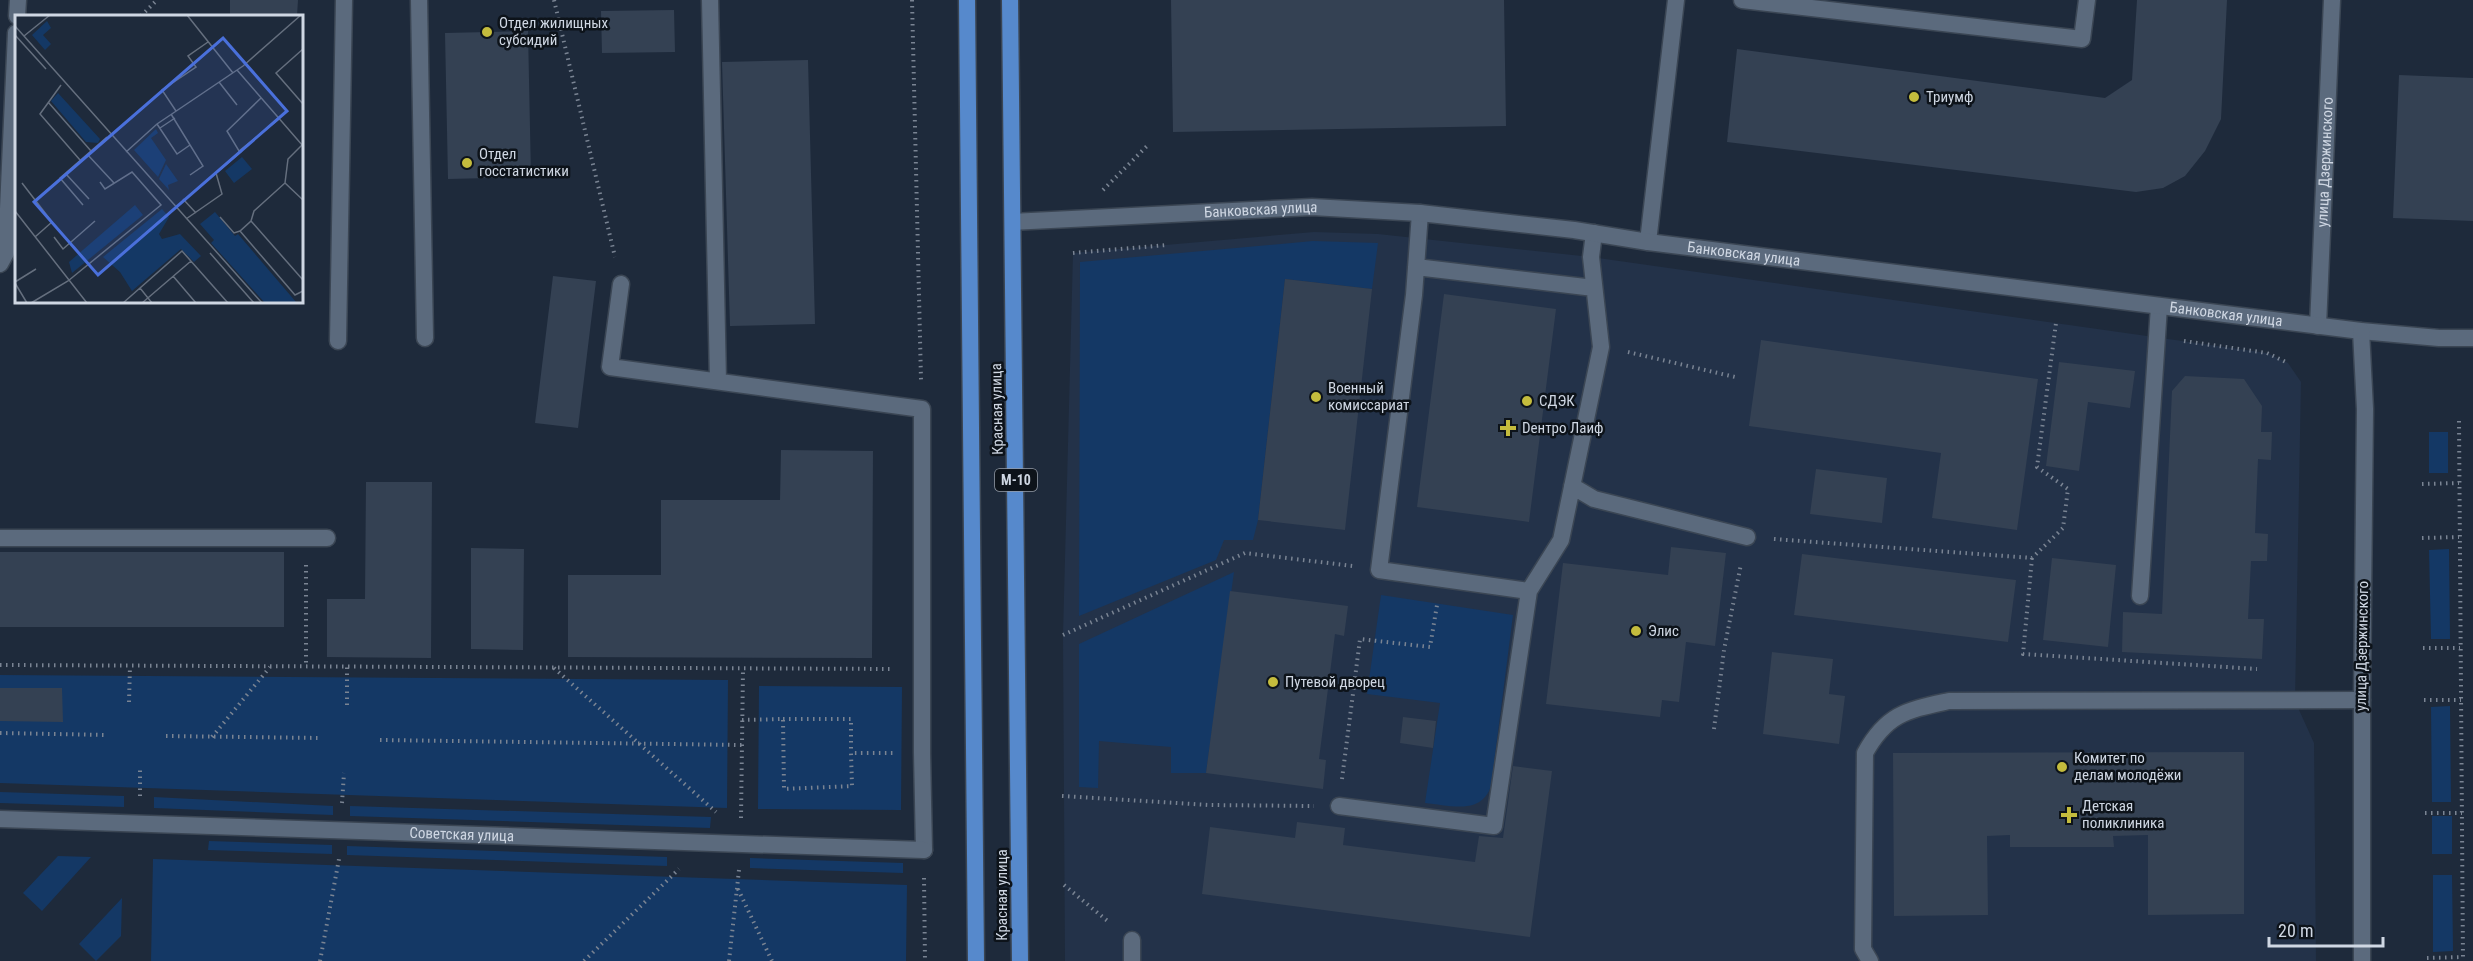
<svg xmlns="http://www.w3.org/2000/svg" width="2473" height="961" viewBox="0 0 2473 961" font-family="'Roboto Condensed',sans-serif">
  <style>
    .built { fill: #233249 }
    .green { fill: #143865 }
    .building { fill: #344153 }
    .lines { fill: none; stroke-linecap: round; stroke-linejoin: round }
    .service-casing { stroke: #3b4654; stroke-width: 19 }
    .minor-casing { stroke: #3b4654; stroke-width: 19 }
    .tertiary-casing { stroke: #3b4654; stroke-width: 19 }
    .trunk-casing { stroke: #3b4654; stroke-width: 19 }
    .path { stroke: #7a8493; stroke-width: 4; stroke-dasharray: 1.5 4.5; stroke-linecap: butt }
    .service { stroke: #5b6a7d; stroke-width: 16 }
    .minor { stroke: #5b6a7d; stroke-width: 16 }
    .tertiary { stroke: #5b6a7d; stroke-width: 16 }
    .trunk { stroke: #5689cc; stroke-width: 16 }
    .poi-dot { fill: #c4bc3d; stroke: #0d131a; stroke-width: 2 }
    .labels { text-anchor: middle; stroke-width: 5; stroke-linejoin: round; paint-order: stroke }
    .shield { fill: #0d131a; stroke: #959ca7; stroke-width: 1.5 }
    .shield-label { font-size: 14px; font-weight: bold; fill: #cfd7e3 }
    .poi-label { font-size: 15px; fill: #cfd7e3; stroke: #0d131a; text-anchor: start }
    .street-label { font-size: 15px; fill: #cfd7e3; stroke: #0d131a }
    .inset-road { fill: none; stroke: #656f7e; stroke-width: 1.5 }
    .view { fill: #4a70db; fill-opacity: 0.15; stroke: #4a70db; stroke-width: 3 }
    .inset-edge { fill: none; stroke: #cfd7e3; stroke-width: 3 }
  </style>
  <rect width="100%" height="100%" fill="#1e2a3b"/>
  <path class="built" d="M1314,232L1378,234L1591,257L2267,353L2288,363L2301,382L2295,701L2314,743L2316,961H1065L1063,635L1073,253Z"/>
  <path class="green" d="M1313,241L1378,243L1372,289L1285,279L1258,520L1253,540H1224L1216,560L1079,616L1080,262Z
    M2429,432H2448V473H2429Z
    M2449,549L2450,639H2431L2429,550Z
    M1234,572L1206,773H1171V747L1099,741L1098,788L1079,787V644Z
    M1381,595L1513,615L1491,786C1481,816 1449,805 1425,803L1440,703L1367,694Z
    M0,675L728,680L727,808L0,783Z
    M759,686L902,687L901,810L758,809Z
    M2450,706L2451,802H2432L2431,707Z
    M0,792L124,796V807L0,803Z
    M154,797L333,806V815L154,808Z
    M350,806L711,817L710,828L350,816Z
    M2432,816H2452V854H2432Z
    M209,841L332,845V854L208,850Z
    M347,846L667,857V866L347,855Z
    M58,856L91,857L42,911L23,893Z
    M750,858L903,863V873L750,868Z
    M153,859L907,885L906,961H151Z
    M2433,875H2452L2453,951L2433,952Z
    M122,898L121,936L96,961L79,944Z"/>
  <path class="building" d="M230,0H298L297,16H230Z
    M1171,0H1504L1506,126L1173,132Z
    M2137,0H2227L2221,119L2205,151L2185,176L2163,188L2136,192L1727,142L1737,49L2105,98L2132,80Z
    M674,10L675,52L602,53L601,11Z
    M528,31L531,177L448,179L445,33Z
    M808,60L815,324L730,326L722,62Z
    M2399,75L2473,78V221L2393,218Z
    M553,276L596,281L578,428L535,423Z
    M1285,279L1372,289L1345,530L1258,520Z
    M1444,294L1556,309L1529,522L1417,507Z
    M1761,340L2038,379L2017,530L1932,518L1941,453L1749,426Z
    M2059,362L2135,371L2130,408L2088,402L2079,471L2046,466Z
    M2185,376L2244,379L2262,406L2261,432H2272L2271,460L2258,459L2255,533L2268,534L2267,561H2251L2248,619H2264L2262,659L2122,652L2123,612L2162,614L2172,391Z
    M781,450L873,451L872,658L568,657V575H661V500H780Z
    M1816,469L1887,478L1882,523L1810,514Z
    M366,482H432L431,658L327,657V599H365Z
    M1671,547L1726,553L1715,646L1686,642L1679,702L1662,700L1660,717L1546,704L1563,563L1668,575Z
    M471,548L524,549L523,650L471,649Z
    M0,552H284V627H0Z
    M1802,554L2016,580L2008,642L1794,615Z
    M2052,558L2116,565L2108,647L2043,640Z
    M1230,591L1348,606L1344,636L1335,634L1319,759L1326,760L1323,789L1206,773Z
    M1772,652L1833,659L1829,694L1845,696L1839,744L1763,734Z
    M0,688H62L63,722L0,721Z
    M1403,717L1436,721L1433,748L1400,743Z
    M2244,752V914L2148,915V835L2113,836L2114,847H2010V835L1987,836L1988,915L1894,916L1893,753Z
    M1513,766L1552,771L1530,937L1202,894L1210,827L1295,838L1297,822L1345,828L1343,845L1475,862L1479,836L1503,838Z"/>
  <g class="lines">
    <g class="service-casing">
      <path id="service" d="M419,0L425,338
        M710,0L718,381
        M1742,0L2082,39L2087,0
        M17,16L18,0
        M1420,213L1414,295L1379,570L1529,591
        M1648,242L1676,0
        M0,264L6,253L16,33
        M1416,267L1594,288
        M621,284L610,367L922,409V753L924,850
        M338,341L344,0
        M1572,486L1594,499L1747,537
        M0,538H327
        M2140,596L2159,306
        M1339,806L1494,826L1529,591L1561,540L1601,347L1591,257L1594,233
        M1132,940V961
        M1870,961L1863,949L1865,753C1887,713 1908,710 1949,701L2362,700"/>
    </g>
    <g class="minor-casing">
      <g id="minor">
        <path id="s1" d="M2318,326L2332,0"/>
        <path id="s2" d="M0,819L924,850"/>
      </g>
    </g>
    <g class="tertiary-casing">
      <g id="tertiary">
        <path id="s3" d="M1013,222L1312,207L1420,213L1574,230L1648,242L2361,331L2439,338H2473"/>
        <path d="M2361,331L2365,409L2362,700V961"/>
      </g>
    </g>
    <g class="trunk-casing">
      <path id="trunk" d="M967,0L976,961
        M1010,0L1020,961"/>
    </g>
    <path class="path" d="M554,0L615,257
      M912,0L921,380
      M141,16L157,0
      M1103,190L1147,146
      M1073,253L1167,245
      M2184,341L2267,353L2288,363
      M1628,352L1735,377
      M2459,421L2463,961
      M2422,484L2459,483
      M2422,538L2459,537
      M1774,539L2032,558L2063,528L2068,489L2037,467L2056,323
      M2032,558L2023,654L2257,669
      M306,565V667
      M1063,635L1245,553L1353,566
      M2423,648H2460
      M0,665L894,669
      M554,668L716,812
      M2424,700H2461
      M129,702L130,666
      M347,705V667
      M783,719H851V753
      M742,720L783,719L784,789L852,786L851,753H893
      M1714,729L1724,650L1741,564
      M0,733L107,735
      M166,736L321,738
      M212,737L270,667
      M380,740L742,745
      M1342,779L1360,639L1430,647L1437,605
      M140,796V770
      M1062,796L1209,805L1314,806
      M342,803L344,773
      M2425,813H2462
      M741,818L743,669
      M924,878L925,961
      M1064,885L1110,923
      M738,889L772,961
      M2427,958L2463,957
      M320,961L339,859
      M584,961L679,869
      M729,961L739,870"/>
    <use href="#service" class="service"/>
    <use href="#minor" class="minor"/>
    <use href="#tertiary" class="tertiary"/>
    <use href="#trunk" class="trunk"/>
  </g>
  <g class="poi-dot">
    <circle cx="487" cy="32" r="6"/>
    <circle cx="1914" cy="97" r="6"/>
    <circle cx="467" cy="163" r="6"/>
    <circle cx="1316" cy="397" r="6"/>
    <circle cx="1527" cy="401" r="6"/>
    <path d="M1505 419h6v6h6v6h-6v6h-6v-6h-6v-6h6z"/>
    <circle cx="1636" cy="631" r="6"/>
    <circle cx="1273" cy="682" r="6"/>
    <circle cx="2062" cy="767" r="6"/>
    <path d="M2066 806h6v6h6v6h-6v6h-6v-6h-6v-6h6z"/>
  </g>
  <g class="labels">
    <rect class="shield" x="995" y="469" width="42" height="22" rx="4.5"/>
    <g class="shield-label">
      <text x="1016" y="485">М-10</text>
    </g>
    <g class="poi-label">
      <text x="499" y="28">Отдел жилищных<tspan x="499" dy="17">субсидий</tspan></text>
      <text x="1926" y="102">Триумф</text>
      <text x="479" y="159">Отдел<tspan x="479" dy="17">госстатистики</tspan></text>
      <text x="1328" y="393">Военный<tspan x="1328" dy="17">комиссариат</tspan></text>
      <text x="1539" y="406">СДЭК</text>
      <text x="1522" y="433">Dентро Лаиф</text>
      <text x="1648" y="636">Элис</text>
      <text x="1285" y="687">Путевой дворец</text>
      <text x="2074" y="763">Комитет по<tspan x="2074" dy="17">делам молодёжи</tspan></text>
      <text x="2082" y="811">Детская<tspan x="2082" dy="17">поликлиника</tspan></text>
    </g>
    <g class="street-label">
      <text dy="5" stroke="none"><textPath href="#s1" startOffset="164">улица Дзержинского</textPath></text>
      <text dy="5" stroke="none"><textPath href="#s3" startOffset="248">Банковская улица</textPath></text>
      <text dy="5" stroke="none"><textPath href="#s3" startOffset="734">Банковская улица</textPath></text>
      <text dy="5" stroke="none"><textPath href="#s3" startOffset="1220">Банковская улица</textPath></text>
      <text transform="translate(997 409) rotate(-91)" y="5">Красная улица</text>
      <text transform="translate(2362 646) rotate(-89)" y="5">улица Дзержинского</text>
      <text dy="5" stroke="none"><textPath href="#s2" startOffset="462">Советская улица</textPath></text>
      <text transform="translate(1002 895) rotate(-90)" y="5">Красная улица</text>
    </g>
  </g>
  <g transform="translate(15 15)">
    <rect width="288" height="288" fill="#1e2a3b"/>
    <path d="M32,6L36,13L28,20L36,29L30,35L17,20ZM43,78L85,124L83,128L71,127L36,86ZM141,114L143,118L136,123L151,145L143,162L119,135ZM227,142L237,154L219,168L210,156ZM151,149L163,166L153,170L154,175L144,164ZM120,190L128,200L57,258L54,247ZM147,194L154,202L144,219L147,224L165,219L186,241L179,247L166,234L117,276L105,257L88,242ZM200,197L220,221L223,219L281,287L250,288L196,228L199,225L185,209Z" fill="#143865"/>
    <path class="inset-road" d="M172,0L218,58M0,11L247,288M0,20L31,54M9,21L35,0M288,34L261,58L288,89M222,55L288,131M204,67L222,90M46,70L25,99L65,145M246,83L212,116L224,136L264,104M33,87L76,136M161,96L147,75L181,52L173,41L193,27M156,99L188,151L175,160M142,109L162,139L175,130M145,113L160,103M111,137L142,109L228,51L286,0M72,139L99,168M50,158L74,184M7,168L37,207L20,222M270,168L288,185M168,184L181,198M68,190L45,163L92,122M0,196L72,288M205,202L219,218L225,216L236,206L239,196L270,168L273,144L287,130M171,204L207,179L201,158L227,136M236,206L288,265M225,216L280,280L288,276M39,222L48,234L80,206M195,238L239,288M158,261L181,288M0,267L21,254M0,268L12,288M125,273L137,288M16,288L53,266L146,190L117,157L90,174L85,167M108,288L167,236L213,288M127,288L176,246"/>
    <path class="view" d="M208,23L272,96L83,260L19,187Z"/>
    <rect width="288" height="288" class="inset-edge"/>
  </g>
  <path d="M2269 937v9h114v-9" fill="none" stroke="#cfd7e3" stroke-width="3"/>
  <text x="2278" y="937" font-size="18" fill="#cfd7e3" stroke="#0d131a" stroke-width="4.5" paint-order="stroke">20 m</text>
</svg>
